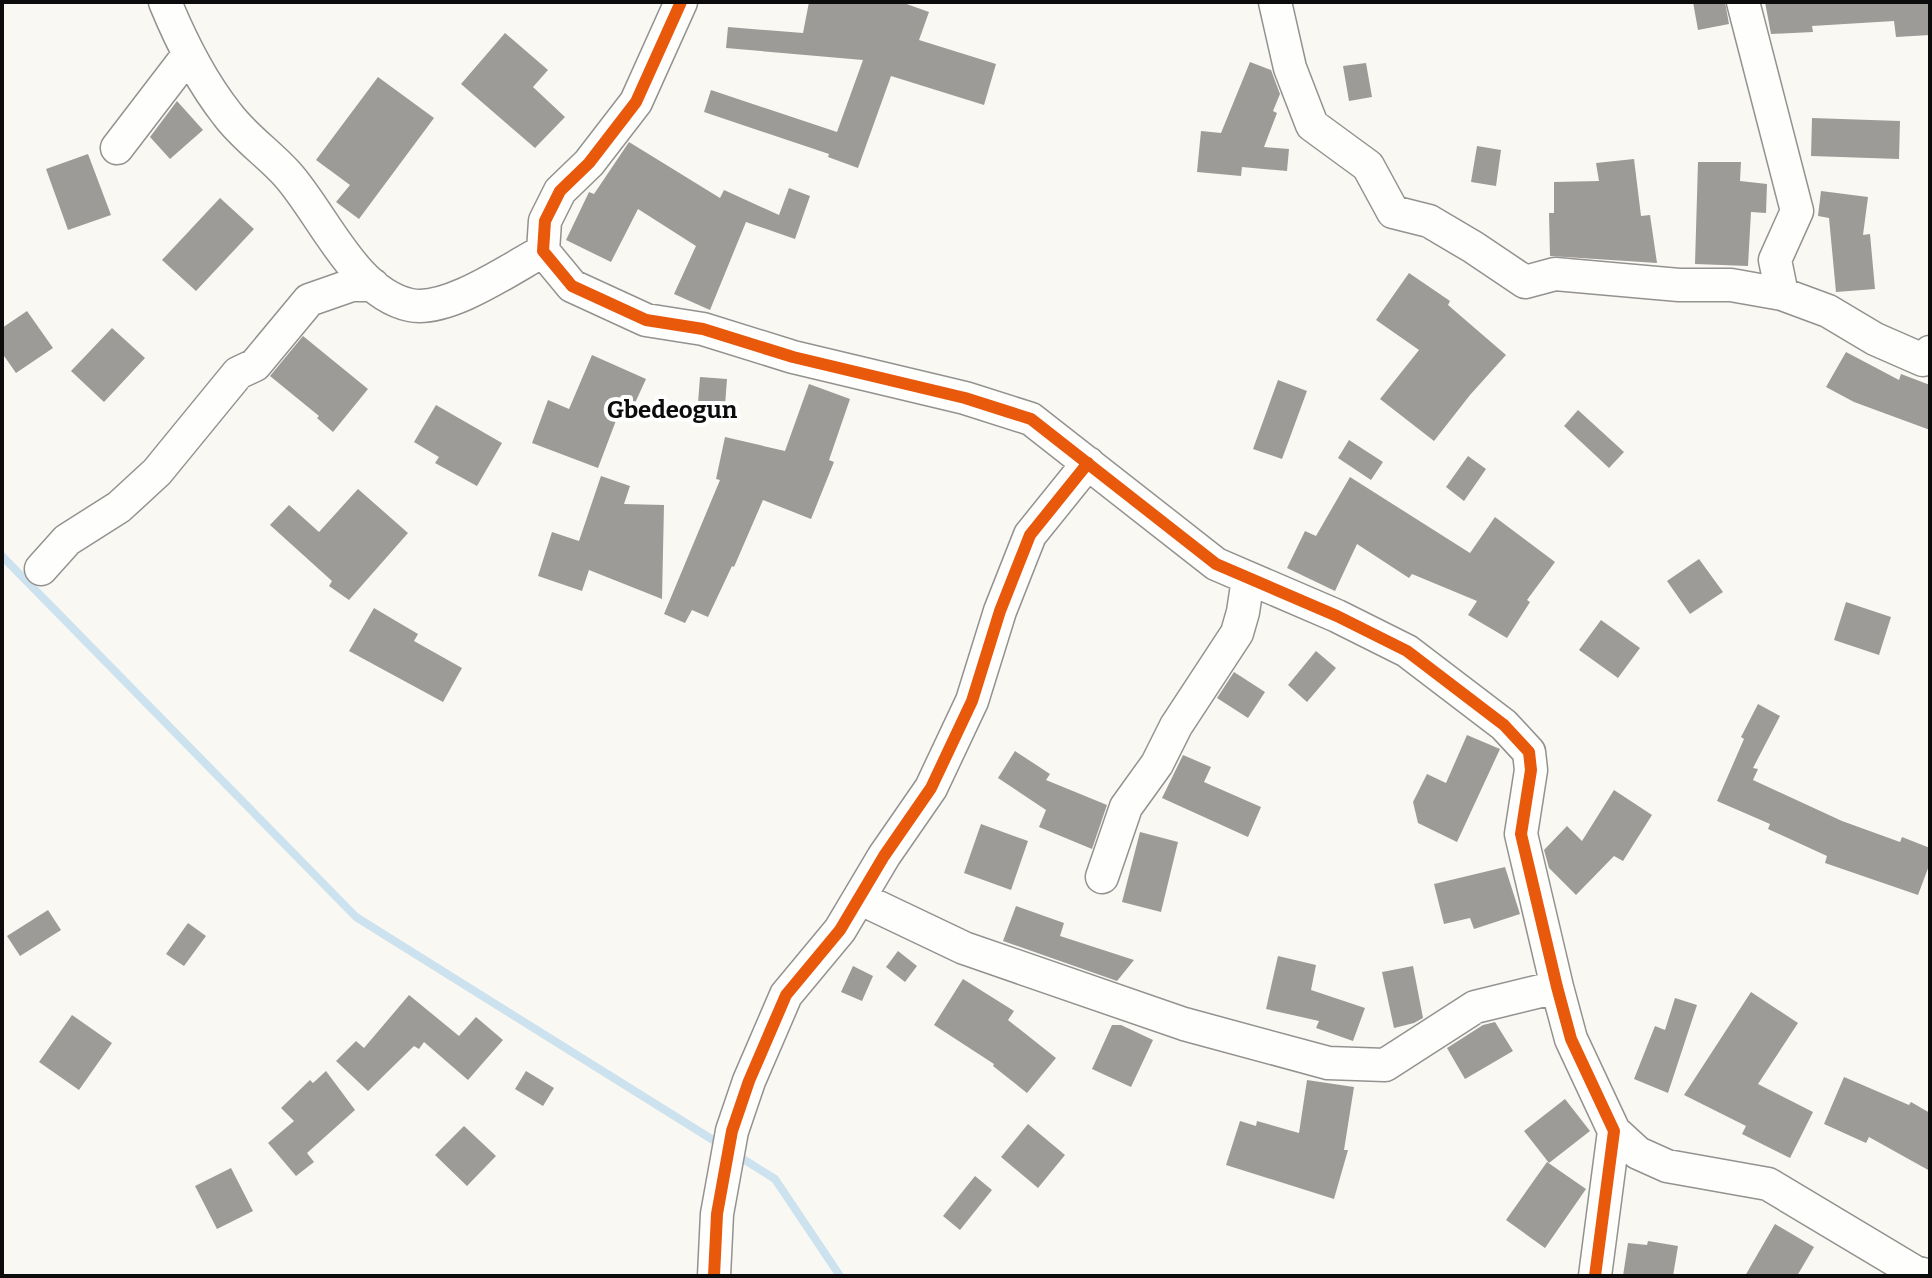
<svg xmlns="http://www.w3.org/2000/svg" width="1932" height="1278" viewBox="0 0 1932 1278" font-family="Bitter,serif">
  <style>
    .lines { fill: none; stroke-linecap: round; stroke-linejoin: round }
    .stream { stroke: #cce2ef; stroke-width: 8 }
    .building { fill: #9d9b97 }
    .street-casing { stroke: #939290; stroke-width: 35 }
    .street { stroke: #fefefd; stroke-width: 32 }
    .cycleway-casing { stroke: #fff; stroke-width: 17 }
    .cycleway { stroke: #e8590c; stroke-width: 12 }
    .labels { text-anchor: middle; stroke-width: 8; stroke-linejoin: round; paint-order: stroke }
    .quarter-label { font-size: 24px; font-weight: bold; fill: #0c0c0c; stroke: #fff }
  </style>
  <rect width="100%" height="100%" fill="#faf8f2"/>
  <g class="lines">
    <path class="stream" d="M2,556L356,917L721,1145
      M735,1154L775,1179L840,1276"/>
  </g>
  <path class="building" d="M809,2H901L929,12L919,40L996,64L984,105L891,76L858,168L828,157L829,154L704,112L711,90L837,132L863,60L726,48L728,27L803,33Z
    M1693,2H1725L1729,24L1698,30Z
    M1765,2H1930V35L1896,37L1894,21L1812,26L1813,32L1771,34Z
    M505,33L548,70L533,87L565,117L535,148L461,84Z
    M1250,62L1271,70L1280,94L1273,111L1277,113L1264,147L1289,149L1287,171L1242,167L1241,176L1197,172L1201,131L1221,133Z
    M1366,63L1372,97L1349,101L1343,66Z
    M378,77L434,118L359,219L336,202L350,185L316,160Z
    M177,101L203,130L170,159L150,137Z
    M1812,118L1900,121L1899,159L1811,156Z
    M629,142L720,198L724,190L779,215L789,188L810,196L795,239L746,222L710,310L674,294L696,246L638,209L611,262L566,240L589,192L594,194Z
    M1477,146L1501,150L1496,186L1471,182Z
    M88,154L111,215L68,230L46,169Z
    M1634,159L1641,216L1650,215L1657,263L1550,256L1549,213H1554V182L1599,181L1596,163Z
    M1698,162H1741L1740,181L1767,184L1766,213L1751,212L1748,266L1695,264Z
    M1821,191L1868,197L1863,235L1870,234L1875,289L1836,292L1829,218L1818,216Z
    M220,198L254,229L196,291L162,260Z
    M1409,273L1450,301L1448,305L1506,355L1470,395L1434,441L1380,399L1419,350L1376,320Z
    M27,311L53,348L16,373L2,353V328Z
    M112,328L145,358L104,402L71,371Z
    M303,336L368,389L333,432L317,418L319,416L270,376Z
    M1846,352L1899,380L1901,374L1930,385V430L1854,402L1826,387Z
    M592,355L646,379L630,414L620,410L598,468L532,443L548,400L569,409Z
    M700,377L727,379L725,406L698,403Z
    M1278,380L1307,391L1282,459L1253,449Z
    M809,384L850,399L829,460L834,462L811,519L763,500L734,567L732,566L708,617L692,610L685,623L664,614L720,480L716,479L725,437L785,451Z
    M436,405L502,443L477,486L435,463L439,457L414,442Z
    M1578,410L1624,452L1609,468L1564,426Z
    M1349,440L1383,462L1371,480L1338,458Z
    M1468,456L1486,469L1464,501L1446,487Z
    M601,476L630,486L624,504L664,505L662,599L589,570L582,591L538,576L552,532L579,541Z
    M1350,477L1470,553L1495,517L1555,562L1527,600L1530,602L1507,638L1468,615L1477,601L1412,574L1409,578L1357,544L1335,591L1287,568L1305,531L1316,536Z
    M358,489L408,533L349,600L329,586L332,581L270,525L289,505L319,532Z
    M1699,559L1723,592L1690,614L1667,581Z
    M1846,602L1891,617L1879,655L1834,640Z
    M374,608L418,634L414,641L462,668L443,702L349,651Z
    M1601,620L1640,648L1618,678L1579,650Z
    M1316,651L1336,668L1307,702L1288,685Z
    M1234,672L1265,692L1248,718L1217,698Z
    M1758,704L1780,716L1753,768L1758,769L1753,780L1842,821L1900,842L1902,837L1930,848V863L1918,895L1825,863L1827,856L1768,829L1770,824L1717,801L1744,739L1741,737Z
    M1467,735L1500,749L1457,842L1418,823L1413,802L1427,774L1446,783Z
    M1015,751L1050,774L1046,780L1107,805L1092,849L1039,827L1046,810L998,778Z
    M1183,755L1211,767L1204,782L1261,807L1248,837L1162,798Z
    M1614,790L1652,815L1623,861L1614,856L1576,895L1549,868L1544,850L1567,826L1582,841Z
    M981,824L1028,841L1011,890L964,873Z
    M1140,832L1178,842L1161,912L1122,902Z
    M1505,867L1520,914L1474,929L1470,918L1444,924L1434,884Z
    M1016,906L1064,923L1060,936L1134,960L1117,981L1003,941Z
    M48,910L61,930L20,956L7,936Z
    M188,923L206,936L184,966L166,954Z
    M898,951L917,966L905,982L886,967Z
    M1278,956L1316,965L1311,990L1365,1008L1353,1041L1316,1028L1319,1021L1266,1009Z
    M853,966L873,976L862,1001L841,992Z
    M1413,966L1423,1018L1414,1023L1394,1028L1382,972Z
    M963,979L1014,1011L1008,1020L1056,1058L1027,1093L993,1066L994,1064L934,1025Z
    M1751,992L1798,1023L1758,1084L1813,1112L1790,1158L1742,1134L1746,1126L1684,1095Z
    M409,995L459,1036L476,1017L503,1040L468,1080L424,1042L419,1049L414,1046L368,1091L336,1061L356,1041L364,1048Z
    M1675,998L1697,1005L1668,1093L1634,1079L1655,1026L1665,1030Z
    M72,1015L112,1043L79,1090L39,1062Z
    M1495,1022L1513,1051L1465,1079L1447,1048L1483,1025Z
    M1112,1025H1121L1153,1040L1131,1087L1092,1069Z
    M326,1071L355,1110L307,1153L314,1162L296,1176L268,1143L294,1121L281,1108L310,1080L313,1083Z
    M526,1071L554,1088L543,1106L515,1089Z
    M1844,1077L1909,1105L1911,1102L1930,1113V1171L1869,1137L1866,1143L1824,1124Z
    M1307,1080L1354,1087L1344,1150H1348L1334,1199L1226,1165L1240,1121L1256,1126L1257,1121L1299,1133Z
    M1565,1099L1590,1131L1549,1163L1524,1131Z
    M1028,1124L1065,1155L1038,1188L1001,1157Z
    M464,1126L496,1156L467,1186L435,1155Z
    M1547,1162L1586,1189L1545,1248L1506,1220Z
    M231,1168L253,1211L217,1229L195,1186Z
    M975,1176L992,1190L960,1230L943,1216Z
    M1775,1224L1814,1247L1797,1276H1745Z
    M1648,1241L1678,1246L1673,1276H1623L1628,1243L1647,1245Z"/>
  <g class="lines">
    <g class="street-casing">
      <path id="street" d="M165,2C181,41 201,81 227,114C244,137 268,153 287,174C323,214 354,293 410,305C447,313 510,269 543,251
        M681,2L636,102L589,163L560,191L545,221L543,251L572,286L646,320L703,329L793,357L965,398L1031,419L1216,564L1337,616L1407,651L1504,725L1529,752L1531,770L1521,834L1557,987L1571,1039L1614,1131L1595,1276
        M1275,2L1290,68L1312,125L1368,166L1393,212L1429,221L1473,247L1525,282L1555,274L1679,285H1731L1782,294L1828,311L1875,339L1923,360L1930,352
        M1743,2L1797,211L1775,260L1782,294
        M117,148L189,54
        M41,569L67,540L119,507L157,472L238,373L255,365L309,300L352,285H373
        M1102,877L1126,807L1157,764L1176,726L1237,633L1243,612L1248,579
        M859,898L964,948L1184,1024L1328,1063L1385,1065L1475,1007L1557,987
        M1614,1131L1638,1153L1667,1166L1768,1184L1915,1272L1930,1276
        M714,1276L717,1214L732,1131L749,1081L786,995L840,930L884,856L931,788L972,701L1000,611L1030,535L1088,463"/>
    </g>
    <use href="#street" class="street"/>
    <g class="cycleway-casing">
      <path id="cycleway" d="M681,2L636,102L589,163L560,191L545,221L543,251L572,286L646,320L703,329L793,357L965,398L1031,419L1216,564L1337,616L1407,651L1504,725L1529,752L1531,770L1521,834L1557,987L1571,1039L1614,1131L1595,1276
        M714,1276L717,1214L732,1131L749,1081L786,995L840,930L884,856L931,788L972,701L1000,611L1030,535L1088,463"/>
    </g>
    <use href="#cycleway" class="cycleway"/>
  </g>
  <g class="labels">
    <g class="quarter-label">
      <text x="672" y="418">Gbedeogun</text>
    </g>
  </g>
  <rect width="1932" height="1278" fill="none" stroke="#0c0c0c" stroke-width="8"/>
</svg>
